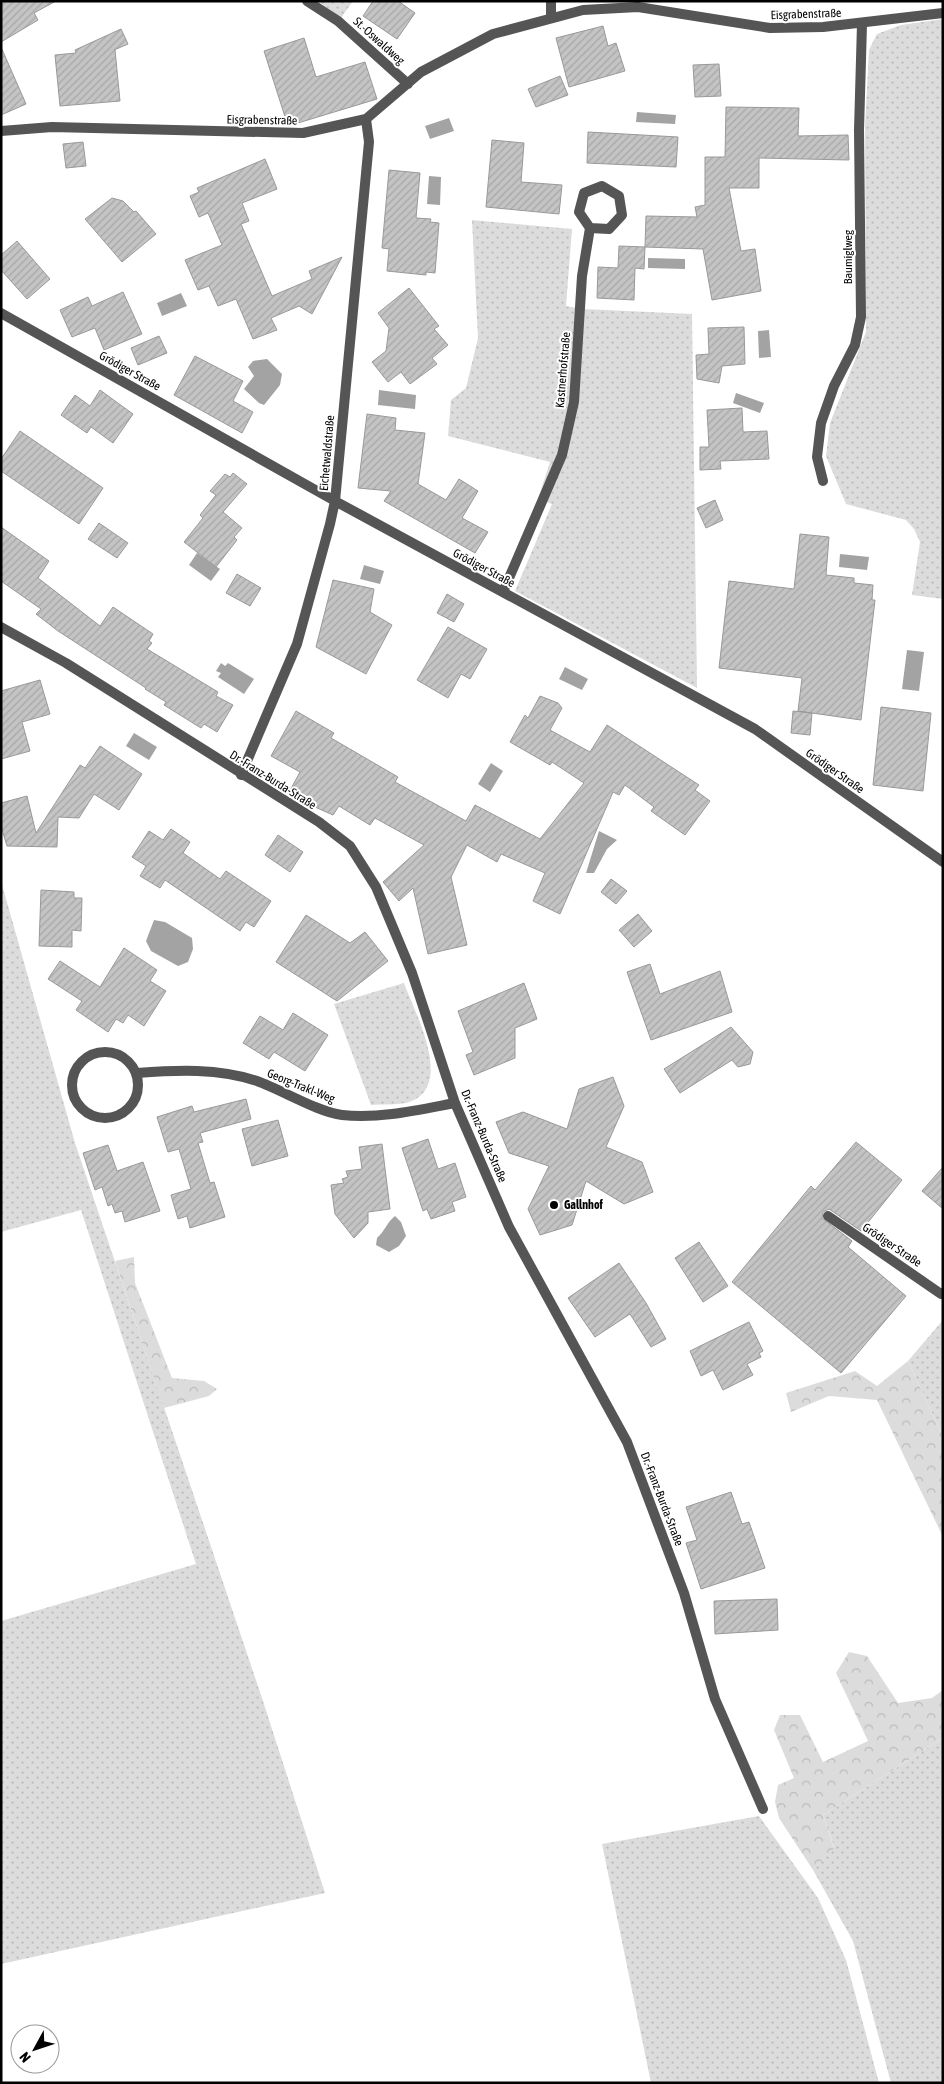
<svg xmlns="http://www.w3.org/2000/svg" width="944" height="2084" viewBox="0 0 944 2084" font-family="'Asap Condensed',sans-serif">
  <style>
    .grass { fill: url(#grass-dots) }
    .forest { fill: url(#forest-crowns) }
    .water { fill: #a3a3a3 }
    .building { fill: url(#building-hatch); stroke: #999 }
    .lines { fill: none; stroke-linecap: round; stroke-linejoin: round }
    .street { stroke: #555; stroke-width: 10 }
    .poi-dot { fill: #000; stroke: #fff; stroke-width: 2 }
    .labels { text-anchor: middle; stroke-width: 4; stroke-linejoin: round; paint-order: stroke }
    .street-label { font-size: 12px; fill: #000; stroke: #fff }
    .poi-label { font-size: 12px; font-weight: bold; fill: #000; stroke: #fff; text-anchor: start }
  </style>
  <defs>
    <pattern id="grass-dots" width="8" height="8" patternUnits="userSpaceOnUse" patternTransform="scale(1.25)"><rect width="8" height="8" fill="#dcdcdc"/><path d="M2 2h.1M6 6h.1" fill="none" stroke="#bbb" stroke-width="1.8" stroke-linecap="round"/></pattern>
    <pattern id="forest-crowns" width="20" height="18" patternUnits="userSpaceOnUse" patternTransform="scale(1.25)"><rect width="20" height="18" fill="#dcdcdc"/><path d="M2 6a3 3 0 1 1 6 0M12 15a3 3 0 1 1 6 0" fill="none" stroke="#bbb"/></pattern>
    <pattern id="building-hatch" width="6" height="6" patternUnits="userSpaceOnUse" patternTransform="scale(1.25)"><rect width="6" height="6" fill="#c4c4c4"/><path d="M-1 1l2-2M0 6l6-6M5 7l2-2" fill="none" stroke="#a7a7a7"/></pattern>
  </defs>
  <rect width="100%" height="100%" fill="#fff"/>
  <path class="grass" d="M318,1H353L341,18Z
    M943,19V599L912,595L920,542L914,529L906,520L846,504L826,456L830,423L866,332L865,127L869,50L877,34L901,25Z
    M472,220L572,229L566,306L583,309L692,314L697,688L515,591L552,504L538,499L550,462L448,436L451,400L466,388L478,338Z
    M1,881L75,1143L261,1695L325,1893L1,1964V1621L196,1564L81,1210L1,1232Z
    M404,983C415,1013 457,1090 406,1103C395,1105 382,1104 371,1105L334,1004Z
    M943,1320V1437L908,1361Z
    M943,1738V2083H891L853,1941L813,1870L834,1847L823,1815Z
    M759,1816L818,1898L846,1960L879,2083H651L602,1844Z"/>
  <path class="forest" d="M134,1257L135,1283L172,1378L204,1381L217,1389L209,1396L164,1408L115,1261Z
    M908,1361L943,1437V1537L877,1400L829,1396L791,1412L786,1393L855,1371L877,1386Z
    M849,1652L867,1656L898,1703L932,1698L943,1690V1738L823,1815L834,1848L813,1870L779,1818L775,1802L778,1785L794,1778L774,1730L780,1715H800L823,1762L868,1741L836,1673Z"/>
  <path class="water" d="M637,112L676,115L675,124L636,122Z
    M449,118L454,131L430,139L425,126Z
    M429,176L441,177L440,205L427,204Z
    M648,258L685,259V269L648,268Z
    M181,293L187,306L162,316L157,303Z
    M769,330L771,357L759,358L758,331Z
    M267,359L282,374L280,385L264,405L259,403L244,389L254,376L248,367L253,361Z
    M379,390L416,395L415,409L378,405Z
    M736,393L764,403L760,413L733,403Z
    M197,553L220,569L211,581L189,565Z
    M840,554L869,557L867,570L839,567Z
    M364,565L384,571L380,584L360,579Z
    M907,650L924,652L919,691L902,689Z
    M221,663L225,666L228,663L254,679L244,694L218,677L221,673L216,671Z
    M565,667L588,679L582,690L559,679Z
    M134,733L157,747L149,760L126,746Z
    M491,763L503,771L490,792L478,784Z
    M599,831L617,840L607,849L594,873H586Z
    M154,920L165,922L192,938L193,949L188,962L178,966L151,951L146,941Z
    M395,1216L401,1222L406,1236L399,1246L389,1252L376,1245L377,1238C385,1231 387,1222 395,1216Z"/>
  <path class="building" d="M1,1H56L34,13L38,20L1,42Z
    M373,1H398L415,13L397,39L363,16Z
    M603,26L608,46L616,43L625,71L569,87L556,38Z
    M121,29L128,44L114,50H115L120,101L60,106L55,55L76,53L75,50Z
    M304,38L316,77L365,62L377,99L288,126L264,51Z
    M1,47L26,104L1,115Z
    M719,64L721,96L695,97L693,65Z
    M560,76L568,95L536,107L528,89Z
    M726,107L799,108L798,136L848,135L849,160L759,158V188H729L741,251L755,249L761,291L712,300L703,249L645,247L646,216L697,217L695,207L705,205V157H725Z
    M588,132L678,137L676,167L587,163Z
    M492,140L524,143L521,182L562,185L559,214L486,207Z
    M83,142L86,166L66,168L63,144Z
    M265,159L277,189L242,203L249,221L241,224L272,296L312,279L309,271L342,257L312,314L299,306L271,318L277,330L253,339L236,299L218,306L209,286L198,290L185,260L222,245L208,213L199,217L190,196L199,192L197,188Z
    M389,170L420,173L416,218L431,219L430,222L439,223L435,273L426,272V275L387,271L389,249L382,248Z
    M112,198L123,201L134,212L136,211L156,234L122,262L85,219Z
    M17,241L50,279L27,299L1,270V255Z
    M619,246L645,247L644,269L635,268L634,300L597,298L598,267L618,268Z
    M409,288L439,326L434,329L448,345L432,358L437,364L410,384L401,372L388,382L372,362L386,351L389,328L378,313Z
    M123,292L142,334L104,350L95,328L72,337L60,310L88,297L92,306Z
    M744,327L745,364L722,366L719,383L697,379L696,355L709,354L708,328Z
    M159,336L167,353L138,365L131,348Z
    M195,356L243,381L233,401L253,412L242,433L174,395Z
    M100,390L133,414L113,443L91,427L87,433L61,415L75,395L90,406Z
    M742,408L743,432L767,431L769,459L720,461L721,469L700,470V447H709L707,410Z
    M367,414L396,418L395,430L425,433L418,484L446,500L459,479L478,491L462,518L488,532L475,553L384,501L391,491L358,488Z
    M20,431L103,488L79,524L1,471V459Z
    M233,473L247,484L223,512L242,528L234,537L237,540L216,567L184,542L203,518L200,515L216,495L210,491L225,474L230,477Z
    M715,500L723,520L706,528L697,508Z
    M99,523L128,543L117,558L88,539Z
    M1,527L49,561L38,578L100,626L113,607L153,634L149,641L152,643L147,649L218,692L216,696L233,705L217,732L204,724L201,728L164,705L166,702L145,689L146,688L58,631L36,614L41,609L1,581Z
    M800,534L829,537L826,575L854,578V583L873,585L872,600H875L861,720L798,711L802,678L719,668L729,581L794,589Z
    M237,574L261,588L250,606L226,593Z
    M333,580L374,589L370,612L392,625L366,674L316,647Z
    M447,594L464,604L454,622L437,613Z
    M448,627L487,649L470,679L461,674L448,698L417,680Z
    M40,680L50,714L22,722L30,751L1,759V691Z
    M540,696L558,703L562,708L550,730L590,752L607,725L699,785L695,790L710,801L685,835L651,811L654,807L625,785L619,795L613,792L560,914L533,901L545,873L501,854L497,862L467,845L451,877L467,945L428,954L413,888L399,901L383,882L424,845L375,818L370,825L339,806L333,815L290,796L288,794L300,772L271,756L296,711L334,733L331,738L398,777L395,782L466,821L475,805L540,839L584,783L552,762L550,765L510,742L525,715L528,718Z
    M881,707L931,713L923,791L873,785Z
    M793,711L812,713L810,735L791,733Z
    M100,746L142,774L119,810L94,794L79,818L58,817L57,847L7,846L1,826V803L27,796L36,833L80,765L85,768Z
    M171,829L190,842L183,853L220,879L226,871L271,901L254,927L246,922L240,931L165,880L160,888L140,876L146,866L132,857L149,831L163,840Z
    M278,835L303,852L290,872L265,855Z
    M611,879L627,891L616,904L601,892Z
    M41,890L74,892V898H82L81,931L72,930V947L39,946Z
    M638,914L652,931L634,947L619,930Z
    M306,915L350,943L365,932L388,961L337,1001L276,962Z
    M124,948L157,970L150,981L166,991L144,1026L128,1015L123,1023L116,1019L108,1032L76,1010L82,1001L48,979L60,961L100,987Z
    M650,964L660,994L720,971L732,1012L651,1040L627,972Z
    M524,983L537,1019L515,1028V1058L474,1075L466,1055L473,1052L458,1011Z
    M293,1013L328,1035L305,1071L274,1052L269,1059L243,1043L260,1016L283,1030Z
    M731,1027L753,1052L750,1064L738,1067L732,1060L680,1093L664,1069Z
    M613,1077L624,1106L606,1147L642,1162L653,1192L624,1204L586,1181L572,1225L540,1235L528,1209L549,1166L509,1153L496,1122L523,1112L567,1129L579,1089Z
    M246,1099L251,1119L200,1133L203,1142L198,1143L210,1183L214,1182L225,1217L190,1228L187,1216L178,1219L171,1195L191,1189L179,1149L168,1152L157,1117L192,1106L194,1112Z
    M278,1120L288,1156L252,1166L242,1129Z
    M428,1139L438,1169L455,1163L466,1197L452,1202L455,1211L431,1219L427,1209L423,1211L402,1148Z
    M856,1142L902,1180L861,1231L829,1209L823,1212L822,1218L852,1241L848,1247L906,1296L841,1373L732,1282L811,1186L815,1190Z
    M382,1144L390,1209L368,1212V1223L354,1238L335,1214L331,1185L344,1183L342,1179L348,1177L346,1171L362,1169L359,1147Z
    M108,1145L117,1171L143,1162L160,1211L125,1222L122,1211L115,1213L112,1204L108,1206L102,1187L95,1190L83,1153Z
    M943,1167V1209L922,1191Z
    M699,1242L728,1286L703,1302L675,1258Z
    M619,1263L646,1303L666,1339L651,1347L630,1314L595,1337L568,1298Z
    M749,1322L763,1351L759,1353L761,1357L747,1364L753,1375L723,1390L713,1370L701,1376L690,1351Z
    M731,1492L742,1524L749,1522L765,1568L701,1589L686,1543L697,1540L686,1507Z
    M777,1599L778,1630L715,1634L714,1601Z"/>
  <g class="lines">
    <path class="street" d="M307,1L338,21L408,84
      M551,1V18
      M1,131L52,127L303,133L366,119L421,72L493,34L583,10L638,7L770,28L823,27L943,13
      M1,313L335,501L755,729L943,862
      M823,481L817,457L821,423L834,386L855,345L861,317L859,130L862,24
      M503,592L562,455L574,402L582,276L590,228L579,212L584,193L602,186L619,196L622,215L609,229L590,228
      M1,627L66,663L319,822L350,846L376,887L412,973L455,1103L509,1227L627,1442L684,1593L715,1699L763,1809
      M241,775L297,644L330,524L335,501L369,142L366,119
      M72 1085a33 33 0 1 1 66 0a33 33 0 1 1-66 0Z
      M137,1073C177,1070 218,1068 257,1081C282,1090 318,1112 342,1115C380,1119 418,1110 455,1103
      M828,1216L941,1294L943,1293"/>
  </g>
  <circle class="poi-dot" cx="554" cy="1205" r="5"/>
  <g class="labels">
    <g class="street-label">
      <text transform="translate(806 14) rotate(-2)" y="4">Eisgrabenstraße</text>
      <text transform="translate(379 41) rotate(42)" y="4">St.-Oswaldweg</text>
      <text transform="translate(262 120) rotate(1)" y="4">Eisgrabenstraße</text>
      <text transform="translate(848 257) rotate(-90)" y="4">Baumiglweg</text>
      <text transform="translate(563 370) rotate(-85)" y="4">Kastnerhofstraße</text>
      <text transform="translate(130 371) rotate(29)" y="4">Grödiger Straße</text>
      <text transform="translate(327 453) rotate(-85)" y="4">Eichetwaldstraße</text>
      <text transform="translate(484 568) rotate(28)" y="4">Grödiger Straße</text>
      <text transform="translate(835 771) rotate(35)" y="4">Grödiger Straße</text>
      <text transform="translate(273 780) rotate(32)" y="4">Dr.-Franz-Burda-Straße</text>
      <text transform="translate(301 1086) rotate(22)" y="4">Georg-Trakl-Weg</text>
      <text transform="translate(484 1136) rotate(67)" y="4">Dr.-Franz-Burda-Straße</text>
      <text transform="translate(892 1245) rotate(34)" y="4">Grödiger Straße</text>
      <text transform="translate(662 1499) rotate(69)" y="4">Dr.-Franz-Burda-Straße</text>
    </g>
    <g class="poi-label">
      <text x="564" y="1209">Gallnhof</text>
    </g>
  </g>
  <rect width="944" height="2084" fill="none" stroke="#000000" stroke-width="5"/>
  <g transform="translate(35 2049) rotate(230)"><circle r="24" fill="#ffffff" stroke="#999999"/>
  <path d="M0-4L9 19L0 12L-9 19Z" fill="#000000"/>
  <text y="-8" font-size="14" font-weight="bold" text-anchor="middle" fill="#000000">N</text>
  </g>
</svg>
